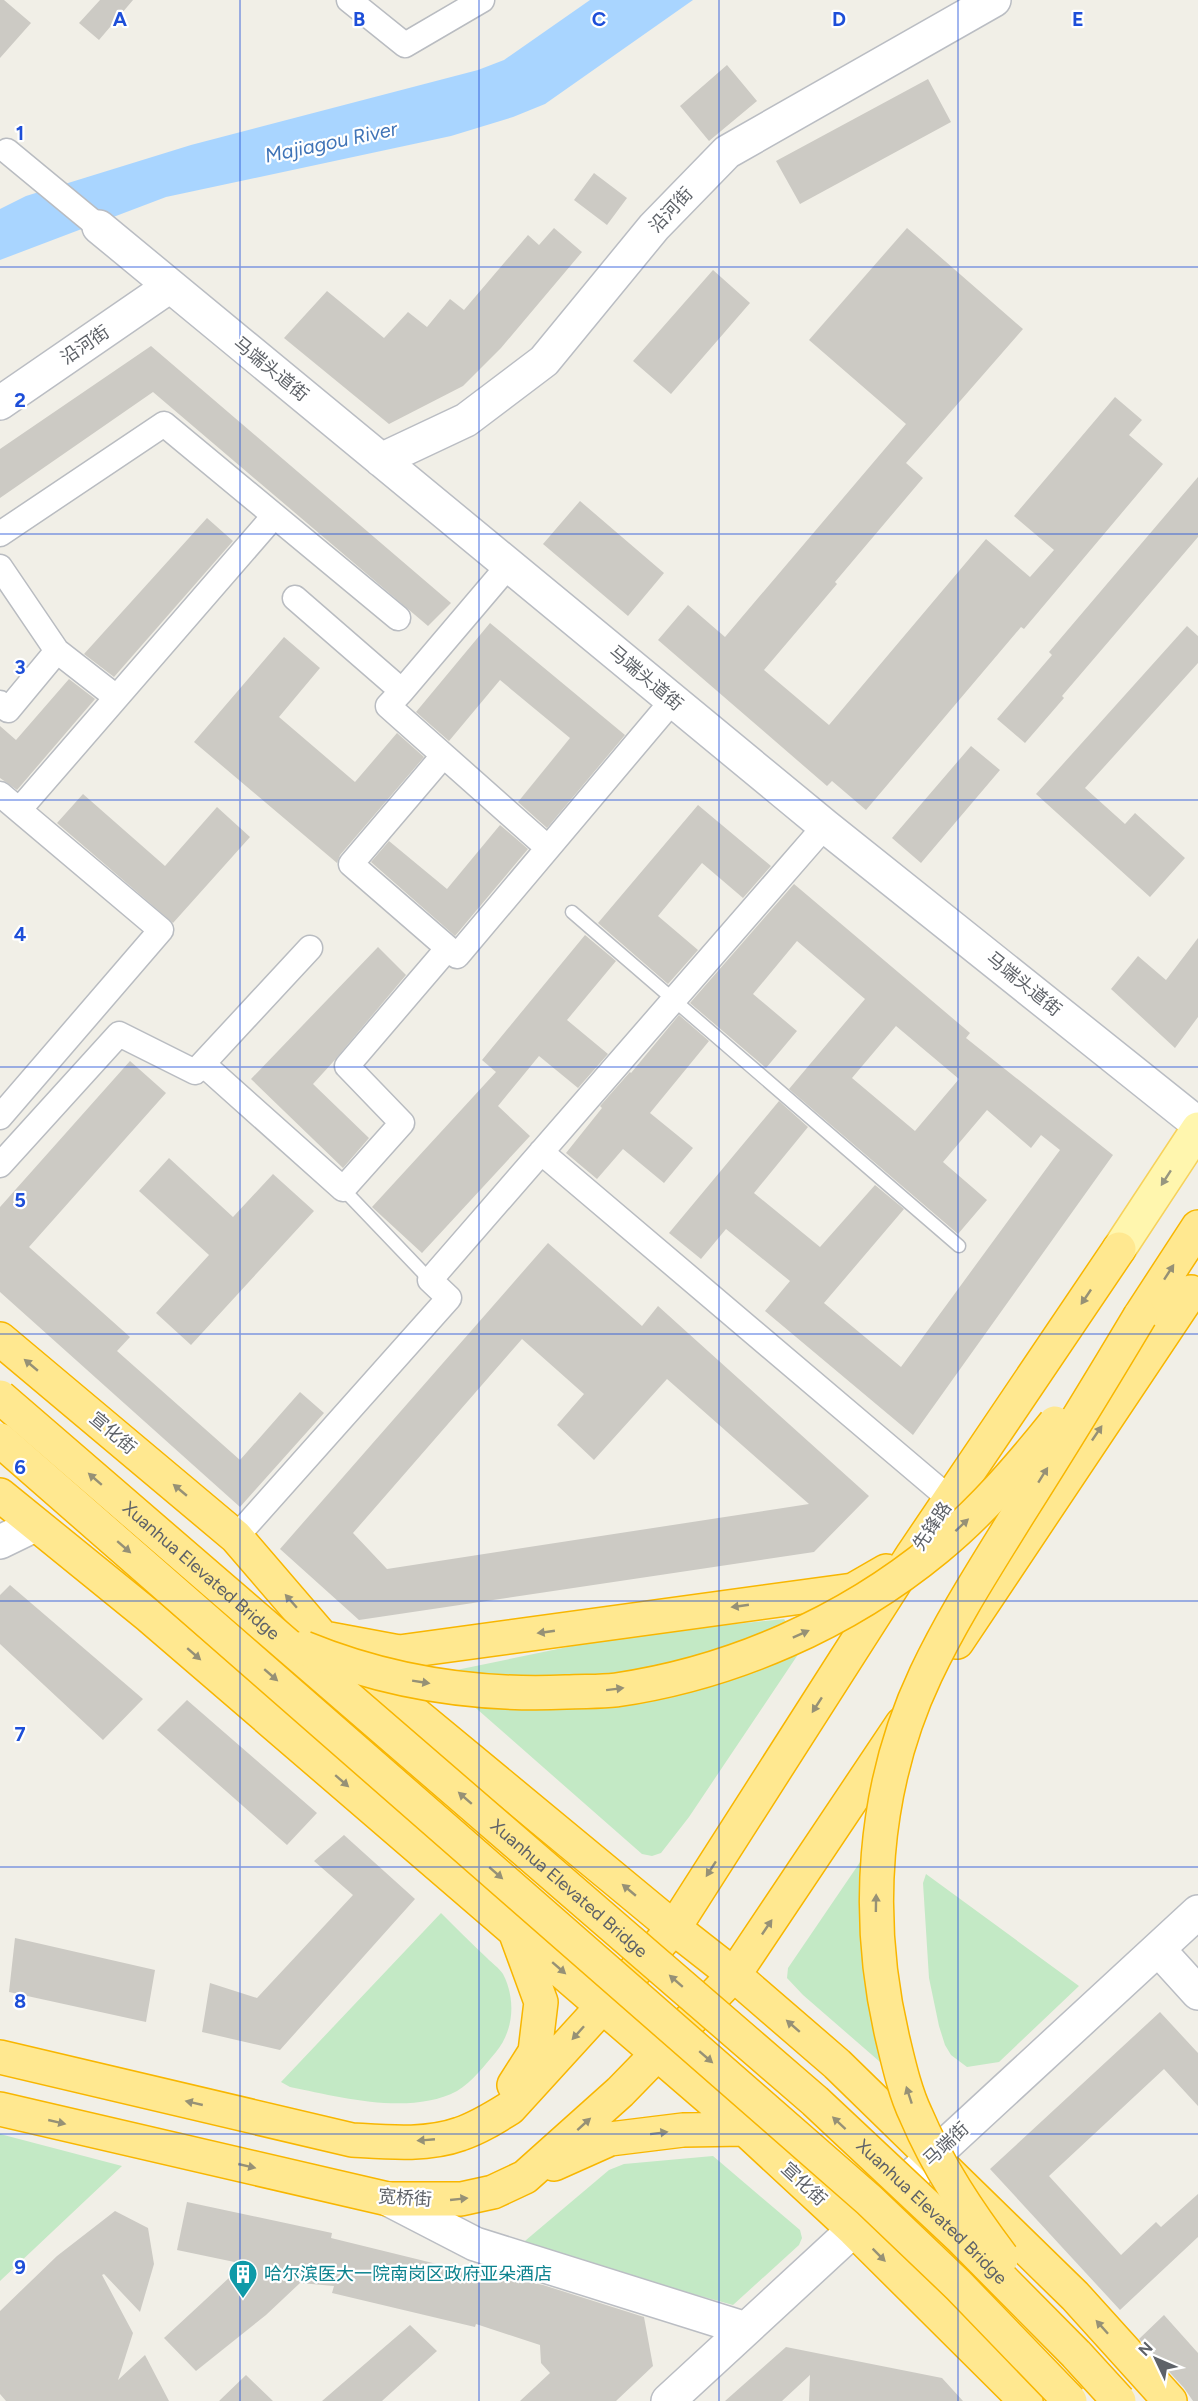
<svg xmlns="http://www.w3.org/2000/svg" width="1198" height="2401" viewBox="0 0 1198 2401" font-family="Figtree,'Noto Sans SC',sans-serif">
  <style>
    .green { fill: #c3e9c5 }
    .water { fill: #a9d5ff }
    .building { fill: #cccac4; fill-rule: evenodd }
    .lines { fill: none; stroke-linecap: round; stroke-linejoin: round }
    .lane-casing { stroke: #b9bcc1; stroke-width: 15 }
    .street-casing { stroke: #b9bcc1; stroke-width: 27 }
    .secondary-casing { stroke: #babdc3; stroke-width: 36 }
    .primary-casing { stroke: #f7d25a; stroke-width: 36 }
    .highway-casing { stroke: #f8b600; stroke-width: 36 }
    .lane { stroke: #fff; stroke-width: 12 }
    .street { stroke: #fff; stroke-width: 24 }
    .secondary { stroke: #fff; stroke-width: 33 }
    .primary { stroke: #fff6ae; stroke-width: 33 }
    .highway { stroke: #ffe890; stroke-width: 33 }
    .highway-bridge-casing { stroke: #f8b600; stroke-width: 36; stroke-linecap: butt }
    .highway-bridge { stroke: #ffe890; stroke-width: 33 }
    .oneway { fill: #969680 }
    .oneway2 { fill: #969176 }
    .grid { fill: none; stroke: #1d4ed8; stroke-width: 1.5; stroke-opacity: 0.55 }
    .labels { text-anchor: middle; stroke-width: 4.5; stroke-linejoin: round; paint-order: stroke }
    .street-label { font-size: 18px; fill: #5e6268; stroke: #fff }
    .culture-label { font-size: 18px; fill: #0d838f; stroke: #fff; text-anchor: start }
    .water-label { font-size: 20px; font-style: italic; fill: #4074b7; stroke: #fff }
    .grid-label { font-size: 20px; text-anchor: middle; font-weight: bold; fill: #1d4ed8; stroke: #fff; stroke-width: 4.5; stroke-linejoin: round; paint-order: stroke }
  </style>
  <rect width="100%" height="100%" fill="#f1efe7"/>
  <path class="green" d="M784,1619L803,1647L689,1817L661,1853L652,1856L642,1854L437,1674L621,1636Z
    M871,1846L887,2068L803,1995L787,1978L788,1968Z
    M926,1874L1079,1986L999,2062L967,2067L951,2055L945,2045L939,2026L929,1978L923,1883Z
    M441,1913C456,1928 471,1943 487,1958C492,1963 499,1968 503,1974C516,1999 514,2030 496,2052C485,2065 472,2082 457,2091C410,2116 339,2097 290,2087L281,2082Z
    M0,2134L122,2166L0,2281Z
    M713,2156L800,2230L802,2238L799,2245L733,2305L519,2246L609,2170L624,2164Z"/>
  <path class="water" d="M590,0H693L545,104L513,117L451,136L166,197L0,260V209L26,196L191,145L478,70L504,60Z"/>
  <path class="building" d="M0,0H4L31,23L0,58Z
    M100,0H133L99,40L79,23Z
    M727,65L757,101L709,141L680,106Z
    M928,79L951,122L800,204L776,161Z
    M594,173L627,198L607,225L574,200Z
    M554,228L582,252L501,348L463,386L389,424L284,338L327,291L384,338L408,312L427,327L450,299L464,310L528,235L539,245Z
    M907,228L1023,329L906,463L923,478L835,582L837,584L764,670L829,725L986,539L1030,577L1054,550L1014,516L1115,397L1142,420L1129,435L1163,464L1024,629L1021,627L866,810L832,781L827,786L658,640L688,605L725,637L906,424L809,340Z
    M713,270L750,303L671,394L633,361Z
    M151,346L451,603L428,626L153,392L0,498V449Z
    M1198,477V537L1062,696L1064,698L1025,743L997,719L1052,655L1049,652Z
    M580,501L664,573L628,616L543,544Z
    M207,518L233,541L114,677L84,654Z
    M490,623L625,735L547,828L518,802L570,738L500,680L449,741L416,712Z
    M1187,626L1198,636V663L1085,788L1125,824L1135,813L1185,858L1150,897L1036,794Z
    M284,637L320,668L279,717L355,782L397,733L424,757L340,855L337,863L194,742Z
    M69,679L95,699L17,790L0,778V726L16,740Z
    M971,746L1000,770L921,863L892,838Z
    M83,794L165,866L217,807L250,837L173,923L57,823Z
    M698,805L771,866L743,898L702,863L658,916L698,950L668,984L598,923Z
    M500,825L528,849L455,936L371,862L389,841L447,889Z
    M794,884L970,1033L966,1038L1113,1155L913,1435L765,1311L790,1281L726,1229L701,1259L669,1233L779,1101L808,1127L754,1193L820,1247L875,1185L904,1209L824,1303L901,1367L1060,1150L1041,1135L1031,1148L987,1110L943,1162L987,1200L958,1234L789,1089L865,999L797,941L753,994L797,1031L766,1068L690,1003ZM896,1026L959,1079L915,1131L852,1078Z
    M585,935L616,961L567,1020L608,1054L578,1088L539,1056L498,1106L530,1136L422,1253L372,1207L496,1072L482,1060Z
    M1198,938V1017L1175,1048L1111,989L1138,956L1166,980Z
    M378,947L406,975L333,1062L313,1084L369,1138L343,1168L251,1079Z
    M679,1015L709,1041L650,1113L693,1148L664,1183L623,1149L597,1179L566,1153L602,1108L600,1106L630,1072L631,1073Z
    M130,1061L166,1093L29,1247L130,1337L117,1351L240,1460L300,1392L324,1413L240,1507L0,1292V1207Z
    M169,1158L233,1217L273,1174L314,1211L191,1345L156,1313L209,1255L139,1191Z
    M548,1243L642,1326L658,1306L869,1496L814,1552L359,1620L280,1549ZM522,1339L584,1394L557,1425L594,1460L667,1379L809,1504L387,1569L353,1533Z
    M10,1585L143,1699L103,1740L0,1644V1595Z
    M187,1700L317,1813L287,1845L157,1730Z
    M344,1835L415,1899L280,2050L202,2032L210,1983L257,1998L353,1895L314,1861Z
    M15,1938L155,1970L146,2022L9,1992Z
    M1160,2012L1198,2053V2106L1164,2069L1049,2176L1121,2255L1156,2222L1161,2227L1198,2194V2237L1120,2310L990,2169Z
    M187,2202L332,2233L331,2238L510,2282L511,2278L543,2285L644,2317L653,2366L616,2401H520L550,2373L541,2363L540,2345L476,2324L475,2327L332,2293L334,2286L300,2283L266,2315L196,2371L164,2338L244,2264L177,2250Z
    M115,2211L148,2228L154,2264L140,2312L104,2274L102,2275L133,2333L118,2380L145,2355L169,2401H6L0,2394V2311L57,2256Z
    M1164,2315L1198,2353V2401H1193L1184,2388L1139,2339Z
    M410,2325L437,2351L382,2401H322Z
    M786,2347L942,2378L963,2401H809L810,2375L782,2401H725Z
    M246,2375L273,2401H219Z"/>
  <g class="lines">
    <g class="lane-casing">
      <path id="lane" d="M572,912L959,1246
        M343,1189L430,1280"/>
    </g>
    <g class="street-casing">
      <path id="street" d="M349,0L405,45L482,0
        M7,151L99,227
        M0,534L164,424L398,618
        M0,567L57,651L116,697
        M295,598L402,691L388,706L548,848
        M402,691L509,565
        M0,703L8,710L57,651
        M443,756L351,864L457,956L673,700
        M0,794L161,930L0,1117
        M19,810L274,516
        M203,1064L343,1189L402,1123L347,1066L448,948
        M541,1152L950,1499
        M0,1165L119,1034L195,1072L310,948
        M236,1537L449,1298L430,1280L825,826"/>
    </g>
    <g class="secondary-casing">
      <path id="secondary" d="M99,227L825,826L1198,1124
        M0,403L170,286
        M381,460L466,420L544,361L654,227L727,152L994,0
        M0,1542L35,1525
        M1158,1949L1198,1993
        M388,2199L475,2244L746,2329
        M668,2401L1198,1912"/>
    </g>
    <g class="primary-casing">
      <path id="primary" d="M1119,1249L1198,1129"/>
    </g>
    <g class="highway-casing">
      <path id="highway" d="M1140,1316L1198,1227
        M0,1339L236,1537L322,1637L674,1928L734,1975L837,2064L1075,2296L1170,2401
        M0,1495L149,1616L745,2129L854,2230L1026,2401
        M324,1638L399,1652L853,1590L886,1571
        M957,1642L1191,1292
        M0,2057L352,2140C386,2142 427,2146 460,2134C478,2128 494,2118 510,2108L674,1928L913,1554L1119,1249
        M514,2085L535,2052L541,2002L515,1931
        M0,2109L388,2199H461L493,2192L525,2177L620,2092L734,1975L902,1724
        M554,2164L610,2139L683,2130L745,2129"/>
    </g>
    <use href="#lane" class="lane"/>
    <use href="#street" class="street"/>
    <use href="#secondary" class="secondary"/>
    <use href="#primary" class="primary"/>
    <use href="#highway" class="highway"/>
    <g class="highway-bridge-casing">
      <g id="highway-bridge">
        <path id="s1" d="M0,1397L815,2101L960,2237L1076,2354L1119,2401"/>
        <path d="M0,1440L869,2200L959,2286L1070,2401"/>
        <path d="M304,1648C387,1682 477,1696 566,1692C583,1691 600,1692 616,1690C732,1673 846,1623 937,1548C981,1512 1019,1468 1055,1423"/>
        <path d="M1002,2257C969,2213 938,2167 916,2115C905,2092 899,2065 893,2040C864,1919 872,1788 926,1674C952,1619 985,1568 1017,1516C1059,1450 1100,1383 1140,1316"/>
      </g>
    </g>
    <use href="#highway-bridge" class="highway-bridge"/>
  </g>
  <defs><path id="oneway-solid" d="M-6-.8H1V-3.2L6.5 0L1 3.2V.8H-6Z" transform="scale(1.5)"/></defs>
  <use class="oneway" href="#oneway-solid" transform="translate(1166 1178) rotate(123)"/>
  <g class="oneway2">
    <use href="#oneway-solid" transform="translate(1169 1272) rotate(-57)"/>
    <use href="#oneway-solid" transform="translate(1086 1297) rotate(124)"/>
    <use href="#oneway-solid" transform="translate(31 1365) rotate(-140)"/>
    <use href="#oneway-solid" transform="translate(1097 1433) rotate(-56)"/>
    <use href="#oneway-solid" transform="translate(1043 1475) rotate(-58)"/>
    <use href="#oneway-solid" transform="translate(95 1479) rotate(-139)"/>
    <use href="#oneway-solid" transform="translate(180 1490) rotate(-140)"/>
    <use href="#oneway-solid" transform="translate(962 1525) rotate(-43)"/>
    <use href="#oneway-solid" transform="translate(124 1547) rotate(41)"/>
    <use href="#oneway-solid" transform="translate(291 1601) rotate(-131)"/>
    <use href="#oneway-solid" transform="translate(740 1606) rotate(172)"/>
    <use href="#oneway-solid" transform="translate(546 1632) rotate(172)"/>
    <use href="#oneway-solid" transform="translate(801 1634) rotate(-24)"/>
    <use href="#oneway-solid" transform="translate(194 1654) rotate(41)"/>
    <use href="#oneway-solid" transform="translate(271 1675) rotate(41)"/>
    <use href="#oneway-solid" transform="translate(421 1682) rotate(9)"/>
    <use href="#oneway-solid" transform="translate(615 1689) rotate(-7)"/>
    <use href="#oneway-solid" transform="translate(817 1705) rotate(123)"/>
    <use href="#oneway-solid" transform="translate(342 1781) rotate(41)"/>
    <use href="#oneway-solid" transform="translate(465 1798) rotate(-139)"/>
    <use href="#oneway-solid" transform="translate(711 1869) rotate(123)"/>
    <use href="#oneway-solid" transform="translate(496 1873) rotate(41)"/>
    <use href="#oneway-solid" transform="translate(629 1890) rotate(-140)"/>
    <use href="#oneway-solid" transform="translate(876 1903) rotate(-89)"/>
    <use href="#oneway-solid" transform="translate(767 1927) rotate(-56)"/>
    <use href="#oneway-solid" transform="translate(559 1968) rotate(41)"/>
    <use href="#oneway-solid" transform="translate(676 1981) rotate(-139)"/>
    <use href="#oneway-solid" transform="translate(793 2026) rotate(-139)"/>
    <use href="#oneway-solid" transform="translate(578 2033) rotate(132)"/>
    <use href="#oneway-solid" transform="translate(706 2057) rotate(41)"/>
    <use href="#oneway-solid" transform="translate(909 2095) rotate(-108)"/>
    <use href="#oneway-solid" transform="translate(194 2103) rotate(-167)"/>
    <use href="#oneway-solid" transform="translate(57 2122) rotate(13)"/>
    <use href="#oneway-solid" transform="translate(839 2123) rotate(-137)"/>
    <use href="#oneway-solid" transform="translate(584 2124) rotate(-42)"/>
    <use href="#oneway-solid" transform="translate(659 2133) rotate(-7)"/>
    <use href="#oneway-solid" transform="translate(426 2140) rotate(175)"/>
    <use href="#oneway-solid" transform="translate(247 2166) rotate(13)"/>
    <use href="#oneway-solid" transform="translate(459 2199) rotate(-6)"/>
    <use href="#oneway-solid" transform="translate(879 2255) rotate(45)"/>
    <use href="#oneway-solid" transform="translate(1102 2327) rotate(-132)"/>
  </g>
  <path class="grid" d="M240,0V2401M479,0V2401M719,0V2401M958,0V2401M0,267H1198M0,534H1198M0,800H1198M0,1067H1198M0,1334H1198M0,1601H1198M0,1867H1198M0,2134H1198"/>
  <defs>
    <g id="building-pin" transform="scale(1.5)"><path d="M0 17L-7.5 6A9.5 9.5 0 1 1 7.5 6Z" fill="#0f9aa8" stroke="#fff"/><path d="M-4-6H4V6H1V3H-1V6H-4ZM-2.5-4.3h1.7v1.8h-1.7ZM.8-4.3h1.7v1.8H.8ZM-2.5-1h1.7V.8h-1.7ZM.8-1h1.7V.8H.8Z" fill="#fff"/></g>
  </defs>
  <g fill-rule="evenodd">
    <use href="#building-pin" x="243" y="2274"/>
  </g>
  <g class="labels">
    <g class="street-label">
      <text transform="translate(671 210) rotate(-47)" y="6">沿河街</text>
      <text transform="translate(85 345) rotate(-34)" y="6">沿河街</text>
      <text transform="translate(271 369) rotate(39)" y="6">马端头道街</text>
      <text transform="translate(646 678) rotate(40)" y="6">马端头道街</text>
      <text transform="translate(1024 984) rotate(39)" y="6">马端头道街</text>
      <text transform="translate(113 1433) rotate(40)" y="6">宣化街</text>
      <text transform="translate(932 1526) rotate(-56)" y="6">先锋路</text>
      <text dy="6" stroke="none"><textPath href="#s1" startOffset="266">Xuanhua Elevated Bridge</textPath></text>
      <text dy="6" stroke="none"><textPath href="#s1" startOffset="752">Xuanhua Elevated Bridge</textPath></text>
      <text transform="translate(946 2144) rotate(-43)" y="6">马端街</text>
      <text transform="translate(804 2184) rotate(43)" y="6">宣化街</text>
      <text transform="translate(405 2198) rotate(4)" y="6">宽桥街</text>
      <text dy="6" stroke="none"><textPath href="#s1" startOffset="1238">Xuanhua Elevated Bridge</textPath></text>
    </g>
    <g class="culture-label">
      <text x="264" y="2280">哈尔滨医大一院南岗区政府亚朵酒店</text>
    </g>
    <g class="water-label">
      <text transform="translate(331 142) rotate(-12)" y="7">Majiagou River</text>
    </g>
  </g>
  <g class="grid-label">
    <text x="120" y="26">A</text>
    <text x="359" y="26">B</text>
    <text x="599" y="26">C</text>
    <text x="839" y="26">D</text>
    <text x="1078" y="26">E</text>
    <text x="20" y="140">1</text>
    <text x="20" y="407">2</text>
    <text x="20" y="674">3</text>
    <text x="20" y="941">4</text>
    <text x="20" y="1207">5</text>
    <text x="20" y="1474">6</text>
    <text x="20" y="1741">7</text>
    <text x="20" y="2008">8</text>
    <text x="20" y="2274">9</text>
  </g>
  <g transform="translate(1156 2359) rotate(314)" stroke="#ffffff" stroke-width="4.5" paint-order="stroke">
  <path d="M0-4.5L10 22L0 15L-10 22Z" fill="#5e6268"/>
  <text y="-9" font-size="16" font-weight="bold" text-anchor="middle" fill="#5e6268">N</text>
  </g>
</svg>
